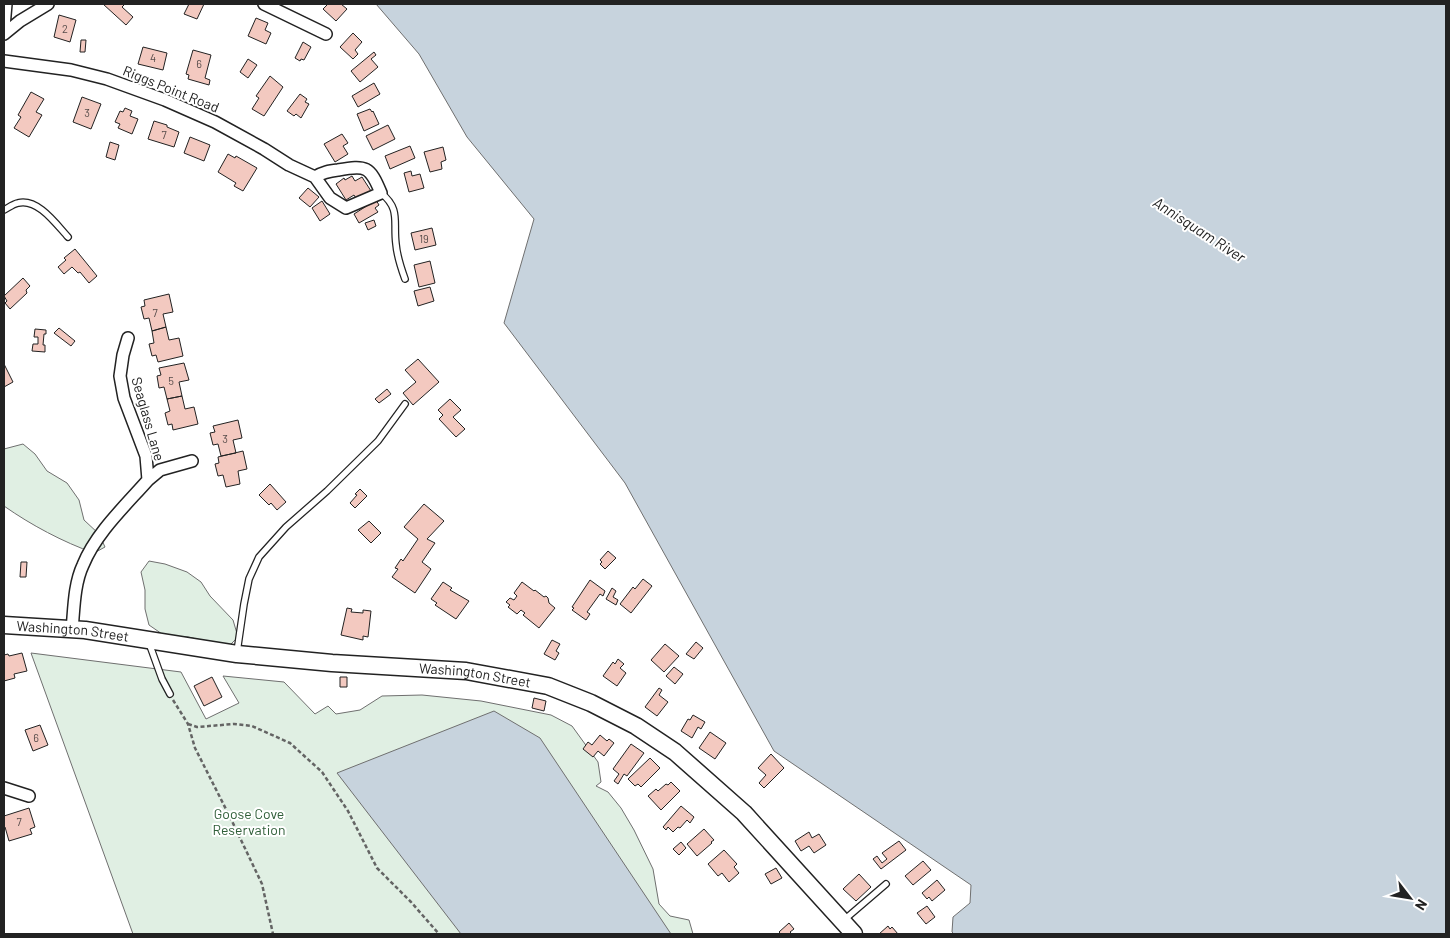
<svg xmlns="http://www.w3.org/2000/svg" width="1450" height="938" viewBox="0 0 1450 938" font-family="Barlow,sans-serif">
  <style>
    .green { fill: #e0efe3; stroke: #6f6f6f }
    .water { fill: #c7d3dd; stroke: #6f6f6f }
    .building { fill: #f3c9c0; stroke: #222 }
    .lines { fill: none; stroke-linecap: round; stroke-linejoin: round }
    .lane-casing { stroke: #222; stroke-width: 8 }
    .street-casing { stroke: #222; stroke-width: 14 }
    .secondary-casing { stroke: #222; stroke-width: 19 }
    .path { stroke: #646464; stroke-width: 2.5; stroke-dasharray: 4 2.5; stroke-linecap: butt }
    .lane { stroke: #fff; stroke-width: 5.5 }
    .street { stroke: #fff; stroke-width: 11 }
    .secondary { stroke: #fff; stroke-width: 16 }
    .labels { text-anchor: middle; stroke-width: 4; stroke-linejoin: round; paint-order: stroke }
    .number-label { font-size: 11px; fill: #564c4a }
    .street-label { font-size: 14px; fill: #222; stroke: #fff }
    .park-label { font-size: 14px; fill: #2f5e38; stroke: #fff }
    .water-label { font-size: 15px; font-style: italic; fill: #222; stroke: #fff }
  </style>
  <rect width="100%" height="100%" fill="#fff"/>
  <path class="green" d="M23,444L35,454L47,471L67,483L79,500L84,520L99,534L105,547L94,553C63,542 31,525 4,506V449Z
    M149,561L165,564L187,572L201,582L210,596L233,620L238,637L230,645L214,643L188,637L165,636L149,625L145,609V590L141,572Z
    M31,653L181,672L206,719L239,703L223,676L284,682L315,714L328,706L336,714L360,710L382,696L422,695L481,701L551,715L572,726L598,762L601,782L596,786L608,792L621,808L634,830L653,869L659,904L670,916L689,920L693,934H133Z"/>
  <path class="water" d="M376,4H1446V934H954L952,932L953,917L970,903L971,885L774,751L625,483L504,323L534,219L467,137L419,54Z
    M494,711L540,738L671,934H461L337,773Z"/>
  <path class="building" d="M103,4H125L122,7L133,17L126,25Z
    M189,4H204L197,19L184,14Z
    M328,4H341L347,9L336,21L323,9Z
    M59,15L76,20L70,42L54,37Z
    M256,18L268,23L265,30L271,33L266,44L248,36Z
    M353,33L362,42L355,50L358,54L353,59L340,47Z
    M81,40H86L85,52H80Z
    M303,42L311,47L304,60L301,59L300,61L295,58Z
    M143,47L167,53L163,70L138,64Z
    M193,50L211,55L205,78L210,80L209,85L188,79L189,75L186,74Z
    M374,52L376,55L371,59L378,67L360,82L351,71Z
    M248,59L257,65L248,78L240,72Z
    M270,76L283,87L264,116L252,109L259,98L256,96Z
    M374,83L380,94L358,107L352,96Z
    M31,92L44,99L36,112L42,115L29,137L14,128L21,117L18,115Z
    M300,94L307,99L305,102L309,104L301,118L296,114L294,116L287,111Z
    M82,97L101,104L91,129L73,122Z
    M125,108L132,111L130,116L138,119L132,134L118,128L120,124L115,122L120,111L123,112Z
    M370,109L372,112L373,111L379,124L364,131L357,114Z
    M154,121L167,125V127L179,132L174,147L148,139Z
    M388,125L395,139L373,150L366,136Z
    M342,134L348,143L343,146L348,154L335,162L324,144Z
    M190,137L210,145L204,161L184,153Z
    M110,142L119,145L115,160L106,157Z
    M410,146L415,158L390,169L385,156Z
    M443,147L446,160L441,162L442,169L430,172L424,152Z
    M228,154L235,158L236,156L257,168L243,191L234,186L236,183L218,172Z
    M411,171L412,176L420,174L424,188L409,192L404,173Z
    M352,176L355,181L362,177L371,191L357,200L354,195L346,200L336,184L344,178L345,180Z
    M308,188L319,197L310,207L299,198Z
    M376,200L379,205L375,208L378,212L359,223L354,214Z
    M322,201L330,214L320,221L312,208Z
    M374,220L376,226L368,230L365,223Z
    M432,228L436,245L415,250L411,233Z
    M75,249L97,276L89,283L80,272L78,273L72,267L64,274L58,267L66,260L64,258Z
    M430,261L435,283L419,287L414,265Z
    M23,278L30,286L26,290L27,293L10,309L5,303L7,301L4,296Z
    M430,287L434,301L418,306L414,291Z
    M169,294L173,312L163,314L166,327L152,331L149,318L144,319L141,307L145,306L144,300Z
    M166,327L169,340L179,338L183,356L158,362L156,355L152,356L149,344L154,343L152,331Z
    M59,328L75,341L71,346L54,333Z
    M35,329L46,330V334H44L43,345H45V352L32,351L33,344H38V337H34Z
    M418,359L439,382L413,405L403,393L416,382L405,370Z
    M184,363L189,380L179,382L182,396L167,399L164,387L159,388L157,376L161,375L159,368Z
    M4,364L13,382L4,387Z
    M387,389L391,394L379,403L375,399Z
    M182,396L185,409L194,407L198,424L173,430L172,424L168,425L165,413L170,411L167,399Z
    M450,399L461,410L453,417L465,429L456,437L439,419L443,415L438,410Z
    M238,420L242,438L233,440L236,453L221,456L218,444L213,445L210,433L215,432L213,426Z
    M243,451L247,469L238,471L240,484L226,487L223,475L218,476L215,464L219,463L218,457Z
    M270,484L286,502L277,510L271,503L269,505L259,495Z
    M360,489L367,496L355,508L350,503L357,495L355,494Z
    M424,504L444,521L427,539L435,543L422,562L431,569L415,593L392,577L398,569L395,568L401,559L403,561L418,539L404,527Z
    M369,521L381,533L371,543L358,530Z
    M608,551L616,558L605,569L600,564L602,562L600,560Z
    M21,562H27L26,577H20Z
    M643,579L652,586L631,613L620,604L633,587L635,589Z
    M590,580L605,591L603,596L600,594L587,612L590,614L586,620L572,610L574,608L572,607Z
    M443,582L452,588L450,590L469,601L456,619L435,605L437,603L431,599Z
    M522,582L534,591L535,590L544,597L546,596L548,598L549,603L555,608L539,628L523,615L525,613L521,610L517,614L508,607L510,605L506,602L510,598L514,600L517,596L514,593Z
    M612,588L616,591L613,597L618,600L616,605L606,599Z
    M347,608L352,609L351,612L363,613V610L371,611L368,637L363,636V640L341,635Z
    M552,640L560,644L556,651L559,653L555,660L544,654Z
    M696,642L703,648L694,659L686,654Z
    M665,644L679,656L664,672L651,660Z
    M22,653L27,671L14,674L15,678L4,681V655L8,654L9,656Z
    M618,659L624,664L620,668L626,673L617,686L603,676L613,662L615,664Z
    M674,667L683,674L675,684L666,676Z
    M212,677L222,697L204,706L194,686Z
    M340,677H347V687H340Z
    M659,688L662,690L659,695L668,702L657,716L645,707Z
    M534,698L546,701L544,711L532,708Z
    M693,715L705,722L701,729L698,727L692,738L681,731L688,719L690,720Z
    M40,725L48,745L33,751L25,730Z
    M710,732L726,743L715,759L699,748Z
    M600,735L607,741L609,739L614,743L604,756L598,751L593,757L583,749L588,742L592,745Z
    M631,744L644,753L627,776L624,774L618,784L614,781L619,774L613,769Z
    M771,754L784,768L764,788L759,783L766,775L758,768Z
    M650,758L660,768L641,787L638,784L635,786L628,779Z
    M671,782L680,791L661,810L648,796L656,789L658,791L666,784L668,785Z
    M681,806L694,817L690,823L687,820L680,828L678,827L673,832L668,827L666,830L663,827Z
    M29,808L35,827L30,829L32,834L9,841L5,827L4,828V816Z
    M704,829L714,840L711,842L712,843L697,856L687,844Z
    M809,832L812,838L819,834L826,845L814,853L809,846L801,851L795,841Z
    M899,841L906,850L881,869L873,859L877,856L882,863L887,859L882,853Z
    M681,842L686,848L679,855L673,849Z
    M724,850L737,864L734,867L739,873L729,882L722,873L718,876L708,864Z
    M923,861L931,870L913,885L905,876Z
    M776,868L782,878L771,884L765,874Z
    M859,874L871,887L856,901L843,889Z
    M937,880L945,890L932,901L929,897L927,899L922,893Z
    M927,906L935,917L926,924L917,913Z
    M789,923L794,929L790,932L792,934H781L779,932Z
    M888,926L890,929L892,927L898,934H879Z"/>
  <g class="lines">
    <g class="lane-casing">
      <path id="lane" d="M381,193C401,209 393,222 396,244C397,256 401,268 405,279
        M4,210C8,208 13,204 18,203C38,198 56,224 68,237
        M149,643L162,679L170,694
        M237,652L244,604L249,579L259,557L286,527L327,491L378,441L405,404
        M844,920L886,884"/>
    </g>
    <g class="street-casing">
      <path id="street" d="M264,4L326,34
        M4,27L6,4
        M4,34L20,21L48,4
        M4,61L71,70L107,79L165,100L215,122L264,149L289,165L315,177L330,198L346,208L381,193C370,166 366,165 338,170C329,171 323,172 315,177
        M148,480L160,470L192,461
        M72,630C74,609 74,584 83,565C96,533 125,506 148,480L146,456L124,398L120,376L123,355L128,338
        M4,788L29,796"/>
    </g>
    <g class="secondary-casing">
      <g id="secondary">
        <path id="s1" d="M4,625L85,630L237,654L332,663L466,671L548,686L591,703L636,726L675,752L744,813L854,934"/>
      </g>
    </g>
    <path class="path" d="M173,700L188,724L195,748L231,819L262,884L273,934
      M188,724L197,727L234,724L252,726L290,743L322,772L348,811L377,868L411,902L439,934"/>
    <use href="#lane" class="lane"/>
    <use href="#street" class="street"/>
    <use href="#secondary" class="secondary"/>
  </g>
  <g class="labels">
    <g class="number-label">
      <text x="65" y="33">2</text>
      <text x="153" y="62">4</text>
      <text x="199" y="68">6</text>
      <text x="87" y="117">3</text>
      <text x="164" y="139">7</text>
      <text x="424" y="243">19</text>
      <text x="155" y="317">7</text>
      <text x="171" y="385">5</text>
      <text x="225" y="443">3</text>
      <text x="36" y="742">6</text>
      <text x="19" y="826">7</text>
    </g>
    <g class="street-label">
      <text transform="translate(171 89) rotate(22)" y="5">Riggs Point Road</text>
      <text transform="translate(148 419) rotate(74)" y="5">Seaglass Lane</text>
      <text dy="5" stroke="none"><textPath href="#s1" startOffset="69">Washington Street</textPath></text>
      <text dy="5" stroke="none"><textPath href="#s1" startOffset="474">Washington Street</textPath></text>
    </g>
    <g class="park-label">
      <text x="249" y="819">Goose Cove<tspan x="249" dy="16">Reservation</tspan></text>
    </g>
    <g class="water-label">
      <text transform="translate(1199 230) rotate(33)" y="5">Annisquam River</text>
    </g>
  </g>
  <rect width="1450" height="938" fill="none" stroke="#222222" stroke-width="10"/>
  <g transform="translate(1410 898) rotate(121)" stroke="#ffffff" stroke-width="4" paint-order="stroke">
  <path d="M0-4L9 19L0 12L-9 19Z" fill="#222222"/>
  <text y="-8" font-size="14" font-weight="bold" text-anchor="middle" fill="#222222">N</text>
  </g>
</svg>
